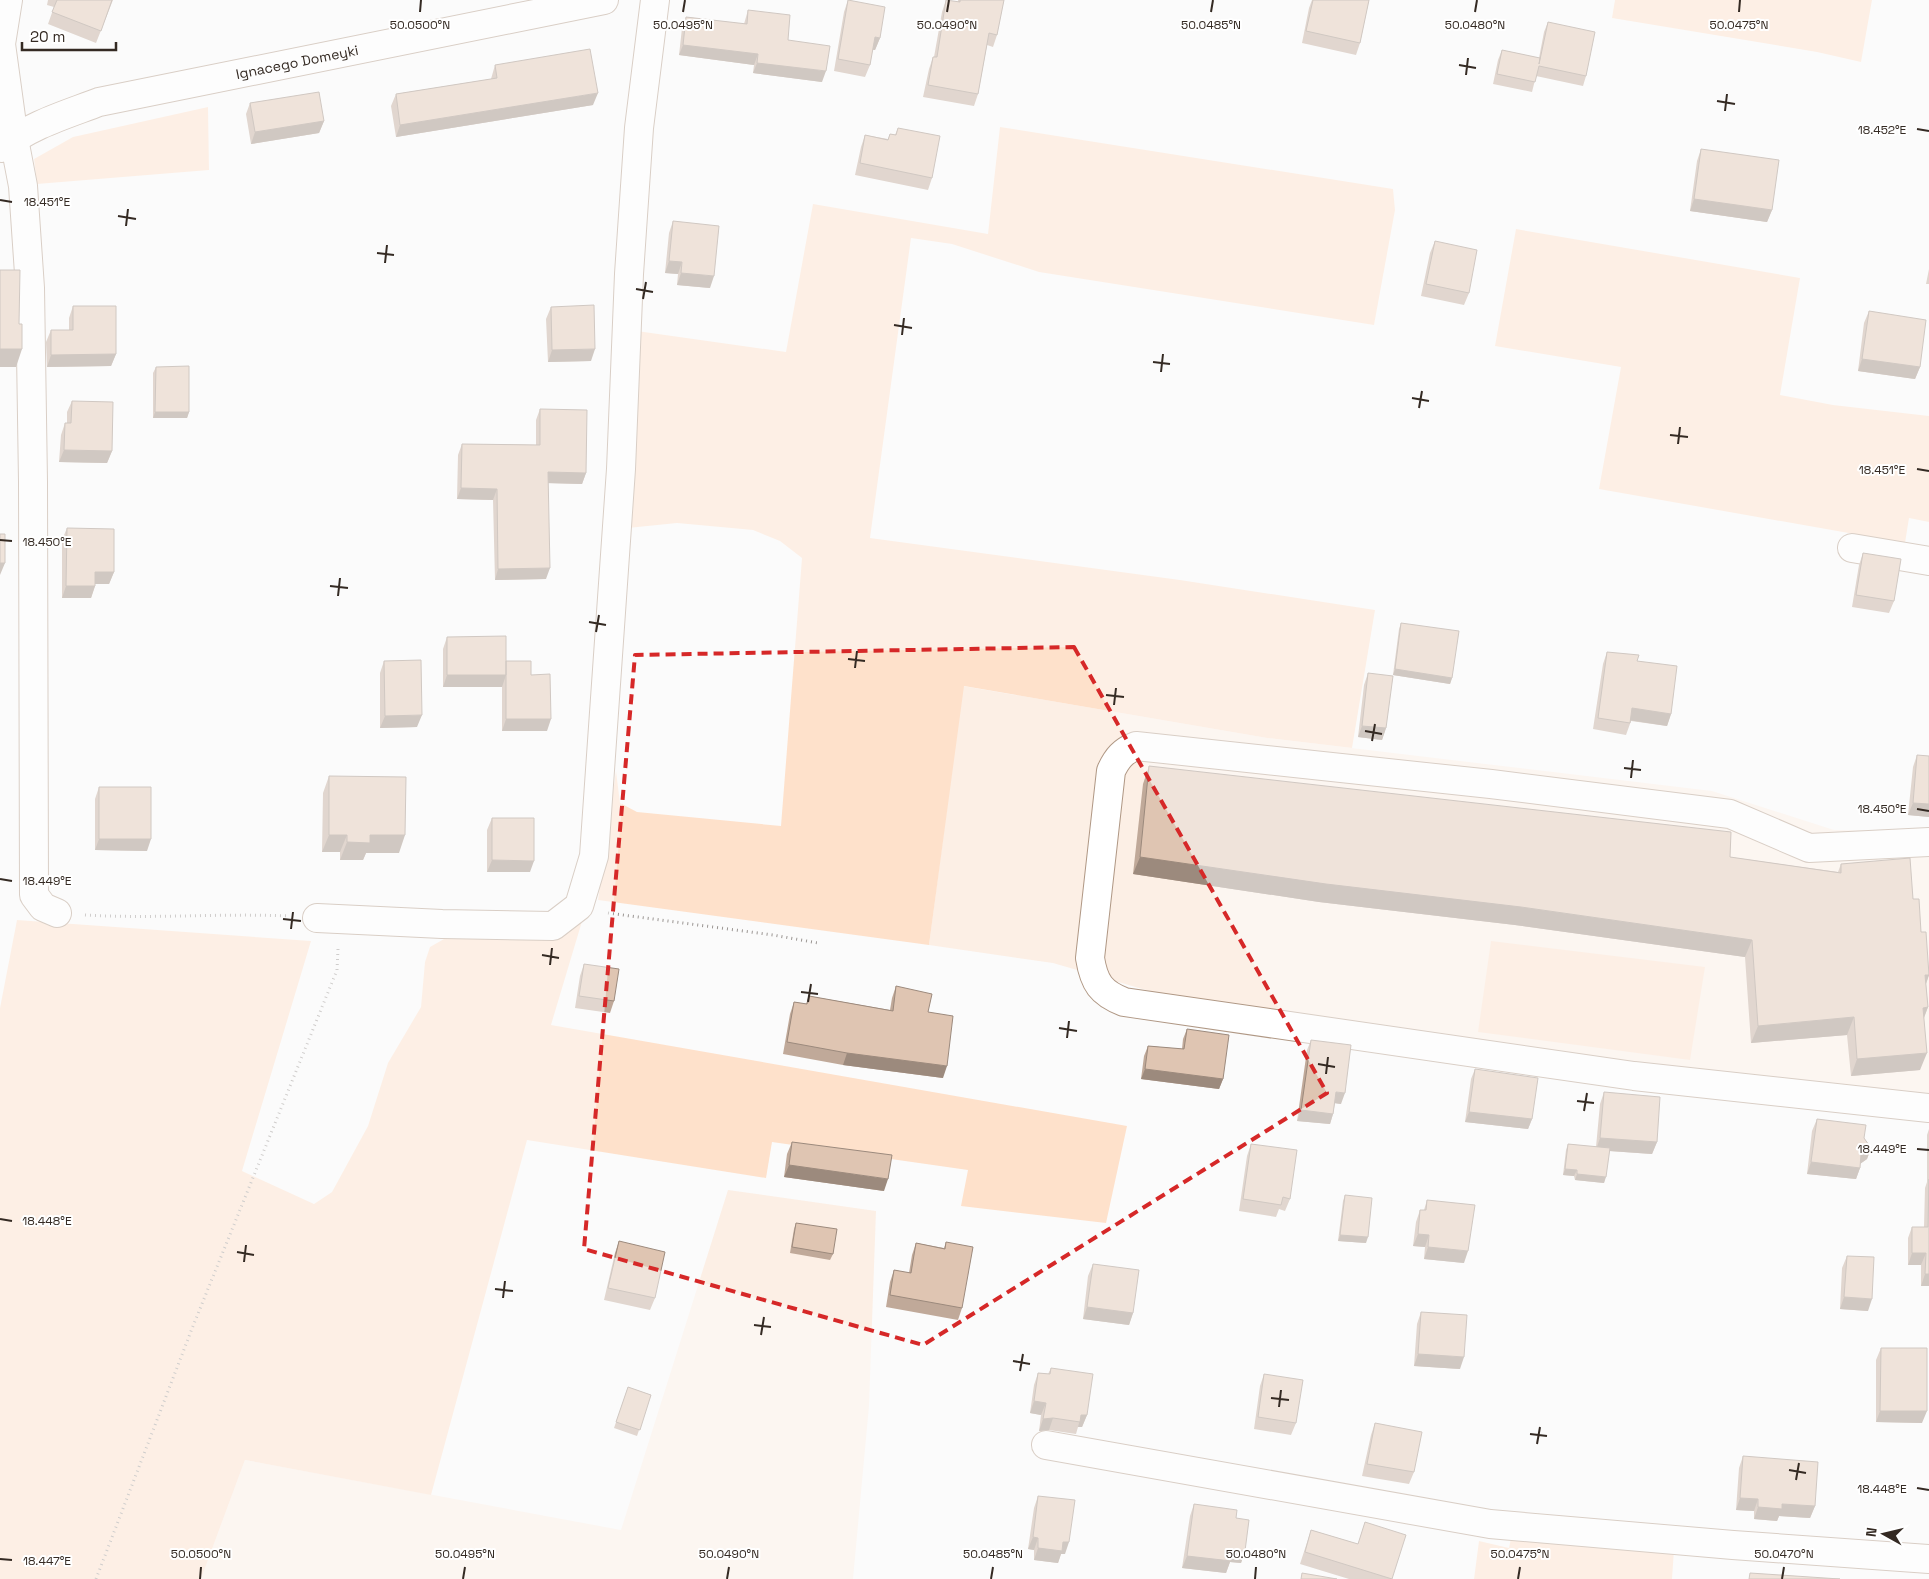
<svg xmlns="http://www.w3.org/2000/svg" width="1929" height="1579" viewBox="0 0 1929 1579" font-family="'Space Grotesk',sans-serif">
  <style>
    .built { fill: #fcefe5 }
    .green { fill: #fee1cb }
    .lines { fill: none; stroke-linecap: round; stroke-linejoin: round }
    .minor-casing { stroke: #b09885; stroke-width: 30 }
    .path { stroke: #9a9592; stroke-width: 3; stroke-dasharray: 1 4; stroke-linecap: butt }
    .minor { stroke: #fff; stroke-width: 28 }
    .wall { fill: #c0a999 }
    .shaded-wall { fill: #9c8a7d }
    .building { fill: #dfc5b2; stroke: #9c8a7d }
    .marked { fill: none; stroke: #d62828; stroke-width: 4; stroke-dasharray: 10 6; stroke-linejoin: round }
    .ticks { fill: none; stroke: #342a23; stroke-width: 2 }
    .labels { text-anchor: middle; stroke-width: 4; stroke-linejoin: round; paint-order: stroke }
    .street-label { font-size: 14px; fill: #342a23; stroke: #fff }
    .ticks-label { font-size: 12px; text-anchor: middle; fill: #342a23; stroke: #fff; stroke-width: 4; stroke-linejoin: round; paint-order: stroke }
  </style>
  <rect width="100%" height="100%" fill="#fbfbfb"/>
  <path class="built" d="M963,686L1267,738L1712,791L1834,830L1929,831V1095L1780,1082L1187,1002L1053,963L929,945Z
    M728,1190L876,1211L869,1406L853,1579H201L245,1460L621,1530Z"/>
  <path class="green" d="M1615,0H1872L1861,62L1817,52L1612,18Z
    M208,107L209,170L37,184L34,159L73,137Z
    M1000,127L1393,189L1395,210L1374,325L1039,272L952,244L911,238L870,538L1180,580L1375,610L1352,748L1267,738L964,686L929,945L598,900L616,771L620,803L637,812L781,826L802,558L780,541L753,530L677,523L628,528L637,331L786,352L813,204L988,234Z
    M1516,229L1800,278L1780,395L1833,405L1929,416V522L1909,518L1905,543L1599,489L1621,367L1495,346Z
    M583,918L551,1025L1127,1126L1106,1223L961,1206L968,1170L772,1142L766,1178L527,1140L431,1495L245,1460L201,1579H0V1008L17,920L311,941L242,1171L314,1204L332,1192L368,1126L388,1063L421,1007L425,962L430,947L444,939L556,936Z
    M1491,941L1705,967L1690,1060L1478,1032Z
    M1512,1533L1674,1550L1672,1579H1474L1479,1541L1509,1548Z"/>
  <g class="lines">
    <g class="minor-casing">
      <g id="minor">
        <path d="M8,0L1,44L14,139L23,186L30,288L33,482L34,895L43,907L57,913"/>
        <path id="s1" d="M2,148C30,125 65,115 99,102L604,0"/>
        <path d="M1852,548L1929,561"/>
        <path d="M1929,842L1809,848L1730,814L1491,784L1136,746C1123,751 1117,758 1111,771L1090,958C1094,983 1101,993 1124,1002L1634,1076L1929,1108"/>
        <path d="M317,918L442,924L553,926L579,906L594,856L621,469L629,274L639,128L655,0"/>
        <path d="M1046,1445L1490,1524L1733,1545L1929,1559"/>
      </g>
    </g>
    <path class="path" d="M608,913L773,935L818,943
      M85,915C153,919 221,913 289,916
      M96,1579L193,1326L337,970L338,949"/>
    <use href="#minor" class="minor"/>
  </g>
  <path class="wall" d="M48,0H113L96,43L48,24L54,7L47,5Z
    M848,0L880,38L875,50H872L870,65L865,77L834,71L844,12Z
    M946,0L958,2V0H1004L997,35L993,47L987,45L978,94L974,106L923,97L929,69L933,57H934L942,12Z
    M1312,0H1369L1360,43L1356,55L1302,43L1309,8Z
    M748,10L788,40L822,82L753,73L754,65L679,55L682,28L686,17L744,24Z
    M1548,22L1586,76L1583,86L1536,76L1532,92L1493,84L1498,60L1502,50L1539,58L1544,32Z
    M495,65L593,105L396,137L391,106L396,94L491,79Z
    M250,103L324,121L319,133L251,144L246,114Z
    M898,128L932,178L928,190L855,175L861,147L865,135L888,139L890,134L895,135Z
    M1701,149L1772,210L1767,222L1690,211L1697,161Z
    M673,221L710,288L677,285L678,274L665,273L669,233Z
    M1435,241L1469,293L1464,305L1421,296L1430,253Z
    M1929,269V284H1926Z
    M73,306L116,354L111,366L47,367L46,342L51,330H69V318Z
    M551,307L591,361L548,362L546,319Z
    M1869,311L1920,367L1915,379L1858,371L1864,323Z
    M156,367L189,412L187,418H153V373Z
    M72,401L112,451L107,463L59,462L61,435L65,423H67V412Z
    M540,409L586,473L582,484L548,483L546,579L495,580L493,500L457,499L458,455L462,444L536,445V420Z
    M67,528L114,572L109,584H95V586L91,598H62V540Z
    M1863,553L1894,601L1889,613L1852,607L1859,565Z
    M1401,623L1452,678L1450,684L1393,675L1399,629Z
    M447,637L506,662L531,675L547,731H502V687H443V649Z
    M1607,652L1637,661L1671,714L1667,726L1631,721L1626,735L1593,729L1603,664Z
    M384,661L417,727L380,728V673Z
    M1368,673L1386,728L1382,740L1358,737L1364,685Z
    M1917,755L1929,817L1908,815L1913,767Z
    M1149,766L1730,857L1838,872L1841,864L1913,899L1921,932L1929,975L1926,984L1928,1007L1924,1018L1920,1070L1851,1076L1847,1035L1751,1043L1745,957L1515,925L1319,902L1133,874L1143,784Z
    M329,776L399,853H366L363,860H340V852H322L323,793Z
    M99,787L147,851L95,850V799Z
    M492,818L530,872H487V830Z
    M584,964L614,1001L610,1013L575,1008L580,976Z
    M896,986L928,1012L943,1078L843,1065L783,1054L790,1014L794,1002L806,1004L809,996L890,1010L892,998Z
    M1187,1029L1223,1079L1219,1089L1141,1079L1144,1056L1148,1046L1182,1049L1183,1039Z
    M1311,1040L1341,1104L1335,1103L1333,1114L1330,1124L1297,1121L1307,1050Z
    M1475,1069L1532,1119L1528,1129L1465,1122L1471,1079Z
    M1604,1092L1657,1142L1652,1154L1609,1151L1604,1183L1575,1180L1574,1176L1563,1175L1566,1150L1568,1144L1596,1147L1600,1104Z
    M1817,1119L1864,1138L1871,1148L1867,1159L1860,1164V1168L1856,1179L1807,1174L1812,1131Z
    M1929,1129V1286H1921V1265H1908V1238L1912,1227H1924L1925,1188L1927,1182V1135Z
    M792,1142L884,1191L784,1177L787,1154Z
    M1251,1144L1290,1199L1285,1211L1279,1209L1276,1217L1239,1211L1247,1156Z
    M1345,1195L1366,1243L1338,1241L1343,1201Z
    M1427,1200L1464,1263L1424,1259L1425,1247L1413,1246L1416,1222L1420,1210H1424Z
    M796,1223L833,1254L830,1260L790,1253L794,1229Z
    M619,1241L655,1298L650,1310L604,1300L615,1253Z
    M946,1242L962,1308L958,1320L886,1307L890,1282L894,1270L909,1273L912,1255L916,1243L944,1248Z
    M1847,1256L1868,1311L1840,1309L1842,1268Z
    M1093,1264L1133,1313L1129,1325L1083,1319L1088,1276Z
    M1421,1312L1460,1369L1414,1366L1417,1324Z
    M1881,1348L1922,1423L1876,1422V1360Z
    M1051,1368L1087,1415L1082,1427H1078L1076,1434L1049,1430L1039,1431L1041,1415L1030,1413L1034,1385L1038,1373L1048,1374Z
    M1264,1374L1296,1423L1291,1435L1254,1429L1260,1386Z
    M628,1387L651,1395L637,1436L614,1428Z
    M1375,1423L1414,1472L1409,1484L1362,1476L1371,1435Z
    M1743,1456L1815,1506L1810,1518L1779,1516L1777,1521L1754,1519V1511L1736,1510L1739,1468Z
    M1038,1496L1065,1554H1061L1058,1563L1034,1560V1550L1028,1549L1034,1508Z
    M1194,1504L1236,1518L1245,1551L1241,1563L1230,1562L1226,1573L1182,1568L1190,1516Z
    M1365,1522L1392,1579H1349L1300,1564L1311,1530L1358,1544Z"/>
  <path class="shaded-wall" d="M875,37L880,38L875,50L870,49Z
    M683,45L758,54L754,65L679,55Z
    M757,63L826,71L822,82L753,73Z
    M598,93L593,105L396,137L400,125Z
    M324,121L319,133L251,144L255,132Z
    M1694,199L1772,210L1767,222L1690,211Z
    M669,261L682,262L678,274L665,273Z
    M681,273L714,276L710,288L677,285Z
    M0,349H22L16,367H0Z
    M595,349L591,361L548,362L552,350Z
    M116,354L111,366L47,367L51,355Z
    M1862,359L1920,367L1915,379L1858,371Z
    M155,412H189L187,418H153Z
    M64,450L112,451L107,463L59,462Z
    M548,472L586,473L582,484L544,483Z
    M461,488L497,489L493,500L457,499Z
    M0,563H5L0,575Z
    M550,568L546,579L495,580L498,569Z
    M95,572H114L109,584H91Z
    M66,586H95L91,598H62Z
    M1395,669L1452,678L1450,684L1393,675Z
    M447,675H506L502,687H443Z
    M1632,708L1671,714L1667,726L1628,720Z
    M422,715L417,727L380,728L385,716Z
    M506,719H551L547,731H502Z
    M1362,726L1386,728L1382,740L1358,737Z
    M1913,803L1929,804V817L1908,815Z
    M329,835H347L340,852H322Z
    M370,835H405L399,853H366L363,860H340L347,842Z
    M99,839H151L147,851L95,850Z
    M1140,857L1521,907L1752,940L1745,957L1515,925L1319,902L1133,874Z
    M492,860L534,861L530,872H487Z
    M1925,975H1929L1923,992Z
    M1928,1007L1921,1025L1923,1008Z
    M1854,1017L1847,1035L1751,1043L1758,1026Z
    M847,1053L947,1066L943,1078L843,1065Z
    M1927,1053L1920,1070L1851,1076L1857,1059Z
    M1145,1069L1223,1079L1219,1089L1141,1079Z
    M1336,1092L1345,1093L1341,1104L1333,1103Z
    M1301,1110L1333,1114L1330,1124L1297,1121Z
    M1469,1112L1532,1119L1528,1129L1465,1122Z
    M1600,1138L1657,1142L1652,1154L1596,1150Z
    M1871,1148L1867,1159L1857,1166L1861,1154Z
    M1811,1162L1860,1168L1856,1179L1807,1174Z
    M789,1165L888,1179L884,1191L784,1177Z
    M1565,1169L1577,1170L1574,1176L1563,1175Z
    M1577,1174L1606,1177L1604,1183L1575,1180Z
    M1418,1234L1429,1235L1425,1247L1413,1246Z
    M1340,1235L1368,1237L1366,1243L1338,1241Z
    M1428,1247L1468,1251L1464,1263L1424,1259Z
    M1912,1253H1926L1921,1265H1908Z
    M1925,1274H1929V1286H1921Z
    M1844,1297L1872,1299L1868,1311L1840,1309Z
    M1087,1307L1133,1313L1129,1325L1083,1319Z
    M1418,1354L1464,1357L1460,1369L1414,1366Z
    M1034,1401L1046,1403L1041,1415L1030,1413Z
    M1880,1411H1927L1922,1423L1876,1422Z
    M1081,1415H1087L1082,1427H1078Z
    M1053,1418L1049,1430L1039,1431L1043,1419Z
    M1740,1498L1758,1499L1754,1511L1736,1510Z
    M1782,1504L1815,1506L1810,1518L1779,1516L1777,1521L1754,1519L1758,1507Z
    M1033,1537L1038,1538L1034,1550L1028,1549Z
    M1063,1542H1069L1065,1554H1061L1058,1563L1034,1560L1038,1548Z
    M1232,1550L1245,1551L1241,1563L1230,1562L1226,1573L1182,1568L1187,1556Z"/>
  <path class="building" d="M57,0H112L101,31L52,12Z
    M848,0L885,7L880,38L875,37L870,65L838,59Z
    M946,0L960,2V0H1004L997,35L989,33L978,94L928,85L933,57H937Z
    M1313,0H1369L1360,43L1306,31Z
    M748,10L790,15L788,40L830,46L826,71L757,63L758,54L683,45L686,17L747,24Z
    M1548,22L1595,32L1586,76L1539,66L1535,82L1497,74L1502,50L1540,58L1539,64Z
    M590,49L598,93L400,125L396,94L497,78L495,65Z
    M319,92L324,121L255,132L250,103Z
    M898,128L940,136L932,178L860,163L865,135L888,140L890,134L896,135Z
    M1701,149L1779,160L1772,210L1694,199Z
    M673,221L719,226L714,276L681,273L682,262L669,261Z
    M1435,241L1477,250L1469,293L1426,284Z
    M0,270H20L19,324H22V349H0Z
    M594,305L595,349L552,350L551,307Z
    M73,306H116V354L51,355V330H73Z
    M1869,311L1926,320L1920,367L1862,359Z
    M189,366V412H155L156,367Z
    M72,401L113,402L112,451L64,450L65,423H71Z
    M540,409L587,410L586,473L548,472L550,568L498,569L497,489L461,488L462,444L540,445Z
    M67,528L114,529V572H95V586H66Z
    M0,534H5V563H0Z
    M1863,553L1901,559L1894,601L1856,595Z
    M1401,623L1459,631L1452,678L1395,669Z
    M506,636V675H447V637Z
    M1607,652L1639,655L1637,661L1677,666L1671,714L1632,708L1630,723L1598,718Z
    M421,660L422,715L385,716L384,661Z
    M506,661H531V675L550,674L551,719H506Z
    M1368,673L1393,676L1386,728L1362,726Z
    M1917,755L1929,756V804L1913,803Z
    M1149,766L1731,832L1730,857L1841,873V864L1910,858L1913,899H1919L1921,932H1926L1929,975H1925L1928,1007L1923,1008L1927,1053L1857,1059L1854,1017L1758,1026L1752,940L1521,907L1326,884L1140,857Z
    M329,776L406,777L405,835H370V843L347,842V835H329Z
    M99,787H151V839H99Z
    M492,818H534V861L492,860Z
    M584,964L619,969L614,1001L579,996Z
    M896,986L932,994L928,1012L953,1016L947,1066L847,1053L787,1042L794,1002L807,1004L809,996L893,1011Z
    M1187,1029L1229,1035L1223,1079L1145,1069L1148,1046L1184,1049Z
    M1311,1040L1351,1045L1345,1093L1336,1092L1333,1114L1301,1110Z
    M1475,1069L1538,1078L1532,1119L1469,1112Z
    M1604,1092L1660,1097L1657,1142L1600,1138Z
    M1817,1119L1866,1125L1864,1138L1871,1148L1861,1154L1860,1168L1811,1162Z
    M792,1142L892,1155L888,1179L789,1165Z
    M1251,1144L1297,1150L1290,1199L1283,1197L1281,1205L1243,1199Z
    M1568,1144L1610,1148L1606,1177L1577,1174V1170L1565,1169Z
    M1929,1179V1274H1925L1926,1253H1912V1227H1928Z
    M1345,1195L1372,1198L1368,1237L1340,1235Z
    M1427,1200L1475,1205L1468,1251L1428,1247L1429,1235L1418,1234L1420,1210H1426Z
    M796,1223L837,1229L833,1254L792,1247Z
    M619,1241L665,1252L655,1298L608,1288Z
    M946,1242L973,1247L962,1308L890,1295L894,1270L911,1273L916,1243L945,1249Z
    M1847,1256L1874,1257L1872,1299L1844,1297Z
    M1093,1264L1139,1270L1133,1313L1087,1307Z
    M1421,1312L1467,1315L1464,1357L1418,1354Z
    M1881,1348H1927V1411H1880Z
    M1051,1368L1093,1374L1087,1415H1081L1080,1422L1053,1418L1043,1419L1046,1403L1034,1401L1038,1373L1050,1374Z
    M1264,1374L1303,1380L1296,1423L1258,1417Z
    M628,1387L651,1395L640,1430L616,1422Z
    M1375,1423L1422,1432L1414,1472L1367,1464Z
    M1743,1456L1818,1462L1815,1506L1782,1504V1509L1758,1507V1499L1740,1498Z
    M1038,1496L1075,1500L1069,1542H1063L1062,1551L1038,1548V1538L1033,1537Z
    M1194,1504L1237,1510L1236,1518L1249,1520L1245,1551L1232,1550L1231,1561L1187,1556Z
    M1365,1522L1406,1535L1392,1579L1305,1552L1311,1530L1358,1544Z
    M1302,1573L1337,1579H1301Z
    M1750,1573L1840,1579H1749Z"/>
  <path d="M0 0H1929V1579H0ZM1074,647L1327,1093L923,1345L584,1249L635,655Z" fill="#fbfbfb" fill-opacity=".55" fill-rule="evenodd"/>
  <path class="marked" d="M1074,647L1327,1093L923,1345L584,1249L635,655Z"/>
  <path class="ticks" d="M420,12L421,0M683,12L685,0M947,12L949,0M1211,12L1213,0M1475,12L1477,0M1739,12L1740,0M1459,65L1476,68M1466,75L1468,58M1717,101L1735,104M1725,111L1727,94M1917,129L1929,131M0,200L12,202M118,216L136,219M126,226L128,209M377,253L394,255M385,263L387,245M636,289L653,292M643,299L646,282M894,325L912,328M902,335L904,318M1153,362L1170,364M1161,372L1163,354M1412,398L1429,401M1419,408L1422,391M1670,435L1688,437M1678,444L1680,427M1917,469L1929,471M0,540L12,541M330,586L348,588M338,596L340,578M589,622L606,625M596,632L599,615M848,659L865,661M855,668L857,651M1106,695L1124,697M1114,705L1116,688M1365,731L1382,734M1372,741L1375,724M1624,768L1641,770M1631,778L1633,760M1917,809L1929,811M0,879L12,881M283,919L301,921M291,929L293,912M542,955L559,958M550,965L552,948M801,992L818,994M808,1002L811,984M1059,1028L1077,1031M1067,1038L1069,1021M1318,1064L1335,1067M1326,1074L1328,1057M1577,1101L1594,1103M1584,1111L1587,1093M1917,1149L1929,1150M0,1219L12,1221M237,1252L254,1255M244,1262L246,1245M495,1289L513,1291M503,1298L505,1281M754,1325L771,1327M761,1335L764,1317M1013,1361L1030,1364M1020,1371L1023,1354M1271,1398L1289,1400M1279,1407L1281,1390M1530,1434L1547,1436M1537,1444L1540,1427M1789,1470L1806,1473M1796,1480L1799,1463M1917,1488L1929,1490M0,1559L12,1560M200,1579L201,1567M463,1579L465,1567M727,1579L729,1567M991,1579L993,1567M1255,1579L1256,1567M1518,1579L1520,1567M1782,1579L1784,1567"/>
  <g class="labels">
    <g class="street-label">
      <text dy="5" stroke="none"><textPath href="#s1" startOffset="310">Ignacego Domeyki</textPath></text>
    </g>
  </g>
  <g class="ticks-label">
    <text x="420" y="29">50.0500°N</text>
    <text x="683" y="29">50.0495°N</text>
    <text x="947" y="29">50.0490°N</text>
    <text x="1211" y="29">50.0485°N</text>
    <text x="1475" y="29">50.0480°N</text>
    <text x="1739" y="29">50.0475°N</text>
    <text x="1882" y="134">18.452°E</text>
    <text x="47" y="206">18.451°E</text>
    <text x="1882" y="474">18.451°E</text>
    <text x="47" y="546">18.450°E</text>
    <text x="1882" y="813">18.450°E</text>
    <text x="47" y="885">18.449°E</text>
    <text x="1882" y="1153">18.449°E</text>
    <text x="47" y="1225">18.448°E</text>
    <text x="1882" y="1493">18.448°E</text>
    <text x="201" y="1558">50.0500°N</text>
    <text x="465" y="1558">50.0495°N</text>
    <text x="729" y="1558">50.0490°N</text>
    <text x="993" y="1558">50.0485°N</text>
    <text x="1256" y="1558">50.0480°N</text>
    <text x="1520" y="1558">50.0475°N</text>
    <text x="1784" y="1558">50.0470°N</text>
    <text x="47" y="1565">18.447°E</text>
  </g>
  <g transform="translate(1884 1534) rotate(278)" stroke="#ffffff" stroke-width="4" paint-order="stroke">
  <path d="M0-4L9 19L0 12L-9 19Z" fill="#342a23"/>
  <text y="-8" font-size="14" font-weight="bold" text-anchor="middle" fill="#342a23">N</text>
  </g>
  <path d="M22 42v8h94v-8" fill="none" stroke="#342a23" stroke-width="2.5"/>
  <text x="30" y="42" font-size="15" fill="#342a23" stroke="#ffffff" stroke-width="4" paint-order="stroke">20 m</text>
</svg>
